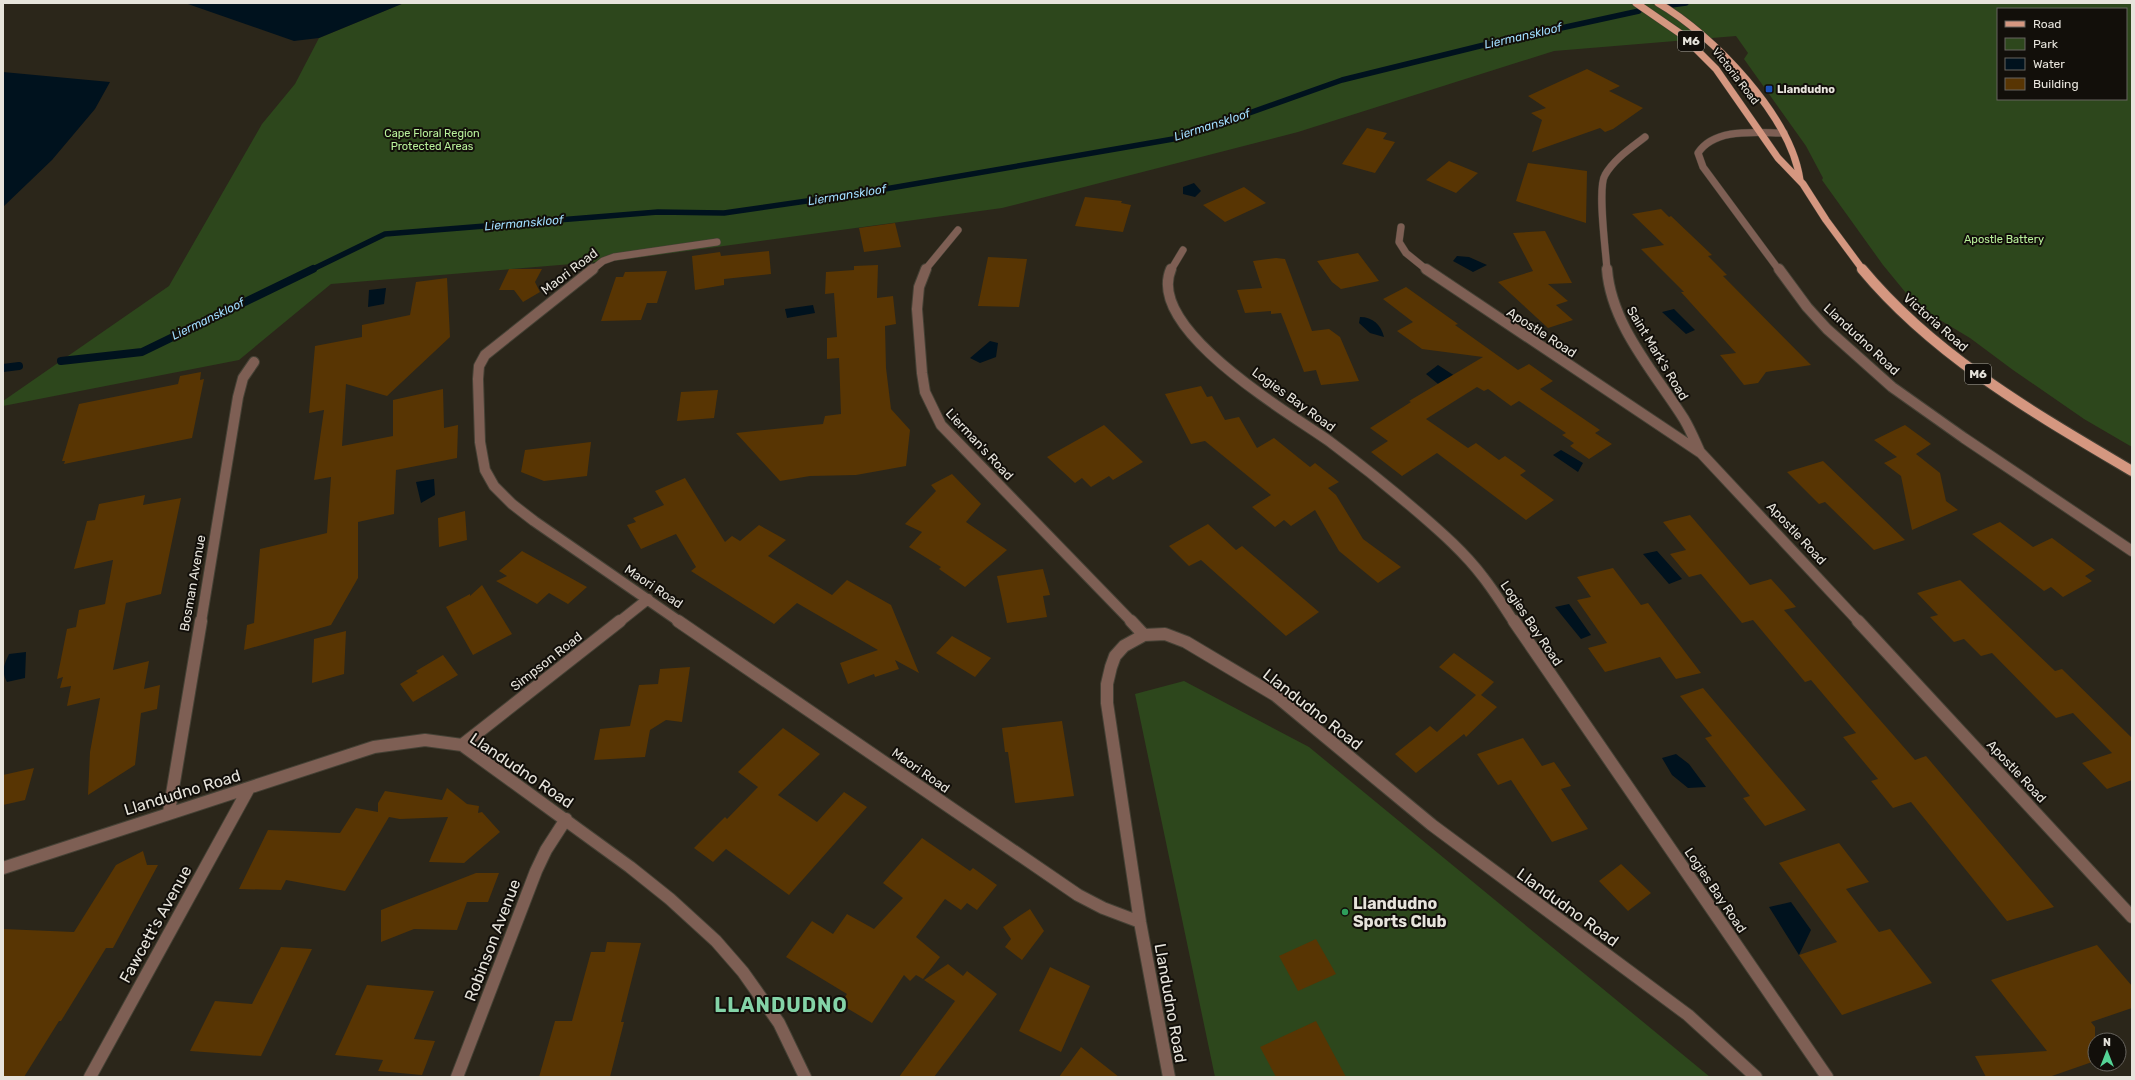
<svg xmlns="http://www.w3.org/2000/svg" width="2135" height="1080" viewBox="0 0 2135 1080" font-family="Rubik,sans-serif">
  <style>
    .green { fill: #2d471c; fill-rule: evenodd }
    .water { fill: #00121e }
    .lines { fill: none; stroke-linecap: round; stroke-linejoin: round }
    .stream-far1 { stroke: #00121e; stroke-width: 5.5 }
    .stream { stroke: #00121e; stroke-width: 8 }
    .building { fill: #583503 }
    .minor-far2-casing { stroke: #454135; stroke-width: 8 }
    .minor-far1-casing { stroke: #454135; stroke-width: 12 }
    .minor-casing { stroke: #454135; stroke-width: 14 }
    .major-far1-casing { stroke: #454135; stroke-width: 8 }
    .major-casing { stroke: #454135; stroke-width: 12 }
    .minor-far2 { stroke: #7e5f54; stroke-width: 7 }
    .minor-far1 { stroke: #7e5f54; stroke-width: 10 }
    .minor { stroke: #7e5f54; stroke-width: 12 }
    .major-far1 { stroke: #d59780; stroke-width: 7 }
    .major { stroke: #d59780; stroke-width: 10 }
    .transit-dot { fill: #1a4fb4; stroke: #120f0a; stroke-width: 1.5 }
    .leisure-dot { fill: #2e9e5b; stroke: #120f0a; stroke-width: 1.5 }
    .labels { text-anchor: middle; stroke-width: 4; stroke-linejoin: round; paint-order: stroke }
    .far-street-label { font-size: 11px; fill: #e7e4dc; stroke: #120f0a }
    .far-poi-label { font-size: 11px; font-weight: bold; fill: #e7e4dc; stroke: #120f0a; text-anchor: start }
    .far-park-label { font-size: 11px; fill: #b9f19b; stroke: #120f0a }
    .far-water-label { font-size: 12px; font-style: italic; fill: #a1ddfe; stroke: #120f0a }
    .shield { fill: #120f0a; stroke: #a7a49d; stroke-width: 1 }
    .shield-label { font-size: 12px; font-weight: bold; fill: #e7e4dc }
    .street-label { font-size: 13px; fill: #e7e4dc; stroke: #120f0a }
    .near-street-label { font-size: 16px; fill: #e7e4dc; stroke: #120f0a }
    .near-poi-label { font-size: 16px; font-weight: bold; fill: #e7e4dc; stroke: #120f0a; text-anchor: start }
    .near-district-label { font-size: 20px; font-weight: bold; letter-spacing: 1px; fill: #84d3a7; stroke: #120f0a }
  </style>
  <rect width="100%" height="100%" fill="#2b261a"/>
  <path class="green" d="M404,3H2132V447L2084,419L2013,370L1970,338L1930,314L1906,293L1883,265L1822,180L1823,178L1806,146L1744,59L1748,53L1736,36L1554,51L1298,132L1002,208L621,260L331,284L239,360L3,406V401L169,286L262,124L295,84L319,38ZM1998,9H2126V99H1998Z
    M1184,681L1309,747L1710,1077H1215L1135,694Z"/>
  <path class="water" d="M185,3H404L319,38L294,41Z
    M3,72L110,82L95,109L52,160L3,207Z
    M1194,183L1201,191L1195,197L1183,194V187Z
    M1457,256L1469,257L1487,265L1473,272L1453,261Z
    M386,288L384,304L368,307L369,290Z
    M813,305L815,313L787,318L785,309Z
    M1674,309L1695,330L1686,334L1662,312Z
    M1360,317C1373,317 1381,325 1384,337L1370,333L1359,323Z
    M990,341L998,343L996,357L980,363L970,358Z
    M1438,365L1458,378L1443,388L1426,374Z
    M1561,450L1583,463L1578,472L1553,455Z
    M434,479L435,495L421,503L416,482Z
    M1657,551L1682,579L1669,584L1643,554Z
    M1569,604L1591,635L1581,639L1555,607Z
    M26,652L25,678L7,682C1,671 4,665 9,654Z
    M1676,754L1689,764L1706,787L1688,788L1672,775L1662,758Z
    M1791,902L1811,930L1799,955L1769,907Z"/>
  <g class="lines">
    <path class="stream-far1" d="M1671,5L1686,3
      M311,270L385,234L658,212L724,213L862,193L1179,138L1342,80L1488,44L1639,11"/>
    <path class="stream" d="M61,361L142,352L313,269
      M3,368L19,366"/>
  </g>
  <path class="building" d="M1587,69L1620,86L1609,91L1643,108L1613,129L1605,132L1600,128L1532,152L1542,120L1531,113L1546,108L1528,96Z
    M1367,128L1387,133L1383,139L1395,142L1375,173L1342,164Z
    M1449,161L1478,173L1456,193L1426,180Z
    M1528,163L1587,171L1586,223L1516,201Z
    M1244,187L1266,203L1225,222L1203,205Z
    M1085,197L1122,201L1121,203L1131,205L1123,232L1075,226Z
    M1661,209L1669,217L1671,216L1712,255L1708,256L1727,275L1723,276L1811,365L1766,372L1758,383L1744,385L1720,355L1736,353L1681,292H1684L1641,249L1664,245L1632,214Z
    M895,223L901,247L864,252L859,228Z
    M1545,231L1572,283L1548,284L1568,301L1556,305L1573,320L1548,328L1498,282L1533,271L1513,233Z
    M769,251L771,274L724,279V285L695,290L692,256L720,252L721,256Z
    M1358,253L1379,281L1341,289L1332,282L1317,261Z
    M988,257L1027,259L1019,307L978,306Z
    M1276,258L1285,259L1312,331L1329,329L1340,337L1359,381L1321,385L1316,370L1304,372L1281,313L1271,314V311L1245,313L1237,290L1262,288L1253,261Z
    M878,265L877,298L893,296L896,324L885,326L886,368L891,409L910,430L906,466L856,475L810,476L780,481L736,433L823,424L825,416L841,414L839,358L827,359V338L837,337L834,293L825,294L826,272L854,270V266Z
    M509,269H542L535,282L540,292L523,302L514,290H499Z
    M667,271L657,303H647L641,320L601,321L616,277H623L625,272Z
    M447,278L450,337L387,396L346,384L342,446L393,436V400L443,389L444,428L458,425L457,458L396,470L394,514L358,522V578L331,625L244,650L247,625L254,623L260,549L327,533L331,477L314,480L324,410L309,413L315,346L362,337V325L410,315L416,282Z
    M1406,287L1458,324L1455,325L1518,370L1529,364L1553,381L1540,389L1600,430L1595,433L1612,444L1589,459L1570,446L1574,443L1562,435L1566,433L1519,401L1511,406L1488,389L1484,391L1477,387L1426,419L1468,448L1476,443L1499,460L1505,456L1526,471L1520,475L1554,500L1526,520L1437,453L1402,476L1371,452L1388,441L1370,428L1411,402L1409,401L1483,357L1422,349L1397,331L1413,322L1383,299Z
    M201,372L200,380L204,379L192,438L64,464L65,461H62L79,404L178,384L180,376Z
    M1201,386L1207,397L1212,396L1225,420L1239,417L1257,448L1274,438L1310,467L1315,463L1339,482L1328,488L1336,495L1363,539L1401,567L1378,583L1339,551L1315,510L1291,526L1284,520L1275,527L1252,507L1271,495L1205,441L1191,444L1165,394Z
    M718,390L714,418L677,421L681,392Z
    M1104,425L1143,462L1113,480L1109,476L1091,487L1082,478L1075,483L1047,457Z
    M1905,425L1931,444L1916,454L1940,473L1946,501L1958,510L1912,530L1901,476L1884,463L1897,457L1874,440Z
    M591,442L587,476L544,481L521,472L525,450Z
    M1823,461L1905,540L1874,550L1825,502L1819,504L1787,472Z
    M952,474L981,504L966,522L1007,550L965,587L939,569L941,567L909,547L922,532L905,524L936,491L931,485Z
    M685,478L725,542L732,536L740,541L759,525L786,540L768,556L832,595L847,580L891,605L919,673L895,660L899,669L875,677L874,674L848,684L840,663L878,650L797,603L774,624L691,571L696,567L676,534L641,549L627,525L636,522L633,518L664,505L655,491Z
    M145,495L143,505L181,498L161,594L126,603L113,670L149,661L144,689L160,685L157,709L141,713L135,765L88,795L90,752L100,698L67,706L71,686L60,688L63,677L57,679L67,629L76,627L79,610L105,604L113,560L74,569L87,521L95,520L99,504Z
    M465,511L467,540L439,547L438,518Z
    M1690,515L1750,585L1771,579L1796,607L1784,610L1838,672L1915,760L1926,756L2054,907L2007,921L1911,802L1893,808L1871,781L1878,779L1843,737L1856,733L1811,680L1805,682L1753,620L1742,623L1701,574L1689,577L1670,554L1686,550L1663,522Z
    M2000,522L2033,547L2052,538L2095,570L2085,576L2092,581L2063,597L2051,587L2044,591L1972,534Z
    M1208,524L1236,550L1242,546L1319,612L1286,636L1201,560L1189,566L1169,546Z
    M522,551L587,587L568,604L549,593L537,604L496,581L507,576L499,571Z
    M1613,568L1641,605L1648,603L1701,673L1676,679L1660,657L1605,672L1588,648L1607,643L1577,600L1591,597L1577,577Z
    M1043,569L1050,595L1043,596L1047,617L1007,623L997,576Z
    M1960,580L2055,671L2062,669L2132,738V780L2107,789L2082,763L2112,753L2073,713L2056,718L1992,653L1981,656L1964,639L1954,642L1930,617L1938,615L1917,593Z
    M482,585L512,634L473,655L446,607L470,594V596Z
    M346,631L344,674L312,683L314,639Z
    M952,636L991,658L975,677L936,653Z
    M1454,653L1494,682L1481,695L1497,707L1466,737L1464,734L1416,773L1395,754L1430,726L1437,732L1476,695L1439,667Z
    M443,655L458,675L413,702L400,684L418,673L416,671Z
    M690,667L682,722L666,720L650,730L645,757L594,760L600,729L630,726L639,685L658,684L660,669Z
    M1703,688L1806,810L1765,826L1743,798L1750,796L1705,738L1712,736L1680,696Z
    M1062,721L1074,796L1015,803L1008,752H1005L1002,728Z
    M783,728L820,754L778,795L817,822L844,792L867,807L789,895L726,849L713,862L694,848L725,817L727,819L758,787L738,772Z
    M1523,738L1542,766L1554,762L1571,786L1561,789L1588,829L1552,842L1511,780L1498,785L1477,754Z
    M34,768L25,800L3,805V775Z
    M447,788L467,804L479,806L478,813L482,812L500,832L464,863L429,862L448,817L400,819L389,817L345,891L286,880L281,890L239,889L268,830L340,833L356,808L378,812V803L385,791L442,800Z
    M922,838L970,871L973,868L997,885L977,910L967,903L961,910L945,899L916,937L940,957L923,979L916,975L910,981L904,975L872,1023L840,1004L847,994L786,957L812,921L833,934L847,914L874,929L903,898L883,883Z
    M1839,843L1869,882L1846,889L1879,932L1890,929L1932,983L1842,1015L1799,955L1837,942L1779,863Z
    M143,851L147,865H158L113,948H106L61,1021H59L24,1077H3V929L74,932L116,865Z
    M1621,864L1651,893L1628,911L1599,881Z
    M476,873H499L488,902H467L457,930L414,929L381,942V910Z
    M1030,909L1044,931L1022,960L1005,947L1011,939L1003,927Z
    M1316,939L1336,974L1298,991L1279,956Z
    M607,942L641,943L621,1022H624L610,1077H539L555,1021H572L591,952H605Z
    M2097,945L2132,986V1008L2091,1022L2095,1027V1061L2049,1077H1986L1975,1056L2047,1051L1991,980Z
    M281,947L312,949L261,1056L190,1051L215,1001L252,1004Z
    M948,964L963,976L967,971L997,994L934,1077H899L955,1001L924,980Z
    M1050,967L1090,986L1061,1052L1019,1031Z
    M367,985L434,991L414,1039L435,1041L422,1075L378,1071L383,1060L335,1055Z
    M1316,1021L1346,1077H1276L1260,1047Z
    M1081,1047L1119,1077H1059Z"/>
  <g class="lines">
    <g class="minor-far2-casing">
      <path id="minor-far2" d="M1401,227L1399,242L1406,253L1427,270
        M592,270L603,261L614,257L717,242
        M925,270L958,230
        M1171,270L1183,250
        M1607,270C1606,252 1597,188 1605,175C1614,159 1631,148 1645,137
        M1779,270L1703,167L1698,153C1715,127 1757,133 1784,133"/>
    </g>
    <g class="minor-far1-casing">
      <path id="minor-far1" d="M593,269L485,355L479,366L478,379L480,442L485,470L494,486L512,504L534,521L680,622
        M926,269L919,287L917,309L922,373L925,392L941,425L1132,622
        M1171,269C1145,329 1288,412 1329,441C1360,464 1390,488 1419,513C1441,532 1465,553 1483,577C1494,591 1504,607 1514,622
        M1426,269L1701,453L1859,622
        M1607,269C1611,325 1655,373 1684,419C1690,429 1695,441 1700,452
        M1779,269L1807,307L1827,329L1892,387L1964,438L2132,551
        M201,622L238,397L243,378L254,362
        M619,622L648,599"/>
    </g>
    <g class="minor-casing">
      <path id="minor" d="M678,621L1078,895L1103,908L1140,922
        M1131,621L1144,635
        M1514,621L1827,1077
        M1858,621L2132,917
        M462,745L620,621
        M169,812L201,621
        M3,868L374,747L425,740L462,745L630,867L670,899L716,941L743,972L779,1023L805,1077
        M90,1077L249,788
        M457,1077L536,871L546,850L566,819
        M1169,1077L1140,922L1107,703V684L1111,667L1115,656L1124,646L1144,635L1165,634L1186,642L1275,695L1432,825L1688,1015L1756,1077"/>
    </g>
    <g class="major-far1-casing">
      <path id="major-far1" d="M1636,3L1681,34L1716,69L1778,158L1803,184L1826,220L1863,270
        M1658,3C1712,34 1791,116 1800,180"/>
    </g>
    <g class="major-casing">
      <path id="major" d="M1862,269C1935,357 2036,414 2132,471"/>
    </g>
    <use href="#minor-far2" class="minor-far2"/>
    <use href="#minor-far1" class="minor-far1"/>
    <use href="#minor" class="minor"/>
    <use href="#major-far1" class="major-far1"/>
    <use href="#major" class="major"/>
  </g>
  <rect class="transit-dot" x="1765" y="85" width="8" height="8" rx="2"/>
  <circle class="leisure-dot" cx="1345" cy="912" r="4"/>
  <g class="labels">
    <g class="far-street-label">
      <text transform="translate(1736 76) rotate(52)" y="4">Victoria Road</text>
    </g>
    <g class="far-poi-label">
      <text x="1777" y="93">Llandudno</text>
    </g>
    <g class="far-park-label">
      <text x="432" y="137">Cape Floral Region<tspan x="432" dy="13">Protected Areas</tspan></text>
      <text x="2004" y="243">Apostle Battery</text>
    </g>
    <g class="far-water-label">
      <text transform="translate(1523 36) rotate(-13)" y="4">Liermanskloof</text>
      <text transform="translate(1212 125) rotate(-18)" y="4">Liermanskloof</text>
      <text transform="translate(847 195) rotate(-9)" y="4">Liermanskloof</text>
      <text transform="translate(524 223) rotate(-5)" y="4">Liermanskloof</text>
      <text transform="translate(208 319) rotate(-26)" y="4">Liermanskloof</text>
    </g>
    <g class="shield">
      <rect x="1678" y="31" width="26" height="20" rx="3"/>
      <rect x="1965" y="364" width="26" height="20" rx="3"/>
    </g>
    <g class="shield-label">
      <text x="1691" y="45">M6</text>
      <text x="1978" y="378">M6</text>
    </g>
    <g class="street-label">
      <text transform="translate(569 271) rotate(-37)" y="5">Maori Road</text>
      <text transform="translate(1936 322) rotate(41)" y="5">Victoria Road</text>
      <text transform="translate(1542 332) rotate(33)" y="5">Apostle Road</text>
      <text transform="translate(1862 339) rotate(43)" y="5">Llandudno Road</text>
      <text transform="translate(1658 353) rotate(59)" y="5">Saint Mark's Road</text>
      <text transform="translate(1294 399) rotate(36)" y="5">Logies Bay Road</text>
      <text transform="translate(980 444) rotate(47)" y="5">Lierman's Road</text>
      <text transform="translate(1797 533) rotate(47)" y="5">Apostle Road</text>
      <text transform="translate(192 583) rotate(-80)" y="5">Bosman Avenue</text>
      <text transform="translate(654 586) rotate(34)" y="5">Maori Road</text>
      <text transform="translate(1532 623) rotate(56)" y="5">Logies Bay Road</text>
      <text transform="translate(546 661) rotate(-38)" y="5">Simpson Road</text>
      <text transform="translate(921 770) rotate(35)" y="5">Maori Road</text>
      <text transform="translate(2017 771) rotate(47)" y="5">Apostle Road</text>
      <text transform="translate(1716 890) rotate(56)" y="5">Logies Bay Road</text>
    </g>
    <g class="near-street-label">
      <text transform="translate(1313 709) rotate(38)" y="6">Llandudno Road</text>
      <text transform="translate(522 770) rotate(34)" y="6">Llandudno Road</text>
      <text transform="translate(182 792) rotate(-17)" y="6">Llandudno Road</text>
      <text transform="translate(1568 907) rotate(36)" y="6">Llandudno Road</text>
      <text transform="translate(155 924) rotate(-61)" y="6">Fawcett's Avenue</text>
      <text transform="translate(492 940) rotate(-69)" y="6">Robinson Avenue</text>
      <text transform="translate(1171 1003) rotate(80)" y="6">Llandudno Road</text>
    </g>
    <g class="near-poi-label">
      <text x="1353" y="909">Llandudno<tspan x="1353" dy="18">Sports Club</tspan></text>
    </g>
    <g class="near-district-label">
      <text x="781" y="1012">LLANDUDNO</text>
    </g>
  </g>
  <rect width="2135" height="1080" fill="none" stroke="#e7e4dc" stroke-width="8"/>
  <rect x="1997" y="8" width="130" height="92" fill="#120f0a" stroke="#67645e"/>
  <rect x="2005" y="21" width="20" height="6" fill="#d59780" stroke="#67645e"/>
  <text x="2033" y="28" font-size="12" fill="#e7e4dc">Road</text>
  <rect x="2005" y="38" width="20" height="12" fill="#2d471c" stroke="#67645e"/>
  <text x="2033" y="48" font-size="12" fill="#e7e4dc">Park</text>
  <rect x="2005" y="58" width="20" height="12" fill="#00121e" stroke="#67645e"/>
  <text x="2033" y="68" font-size="12" fill="#e7e4dc">Water</text>
  <rect x="2005" y="78" width="20" height="12" fill="#583503" stroke="#67645e"/>
  <text x="2033" y="88" font-size="12" fill="#e7e4dc">Building</text>
  <g transform="translate(2107 1052)"><circle r="19" fill="#120f0a" stroke="#67645e"/>
  <path d="M0-3L7 15L0 10L-7 15Z" fill="#54d395"/>
  <text y="-6" font-size="11" font-weight="bold" text-anchor="middle" fill="#e7e4dc">N</text>
  </g>
</svg>
